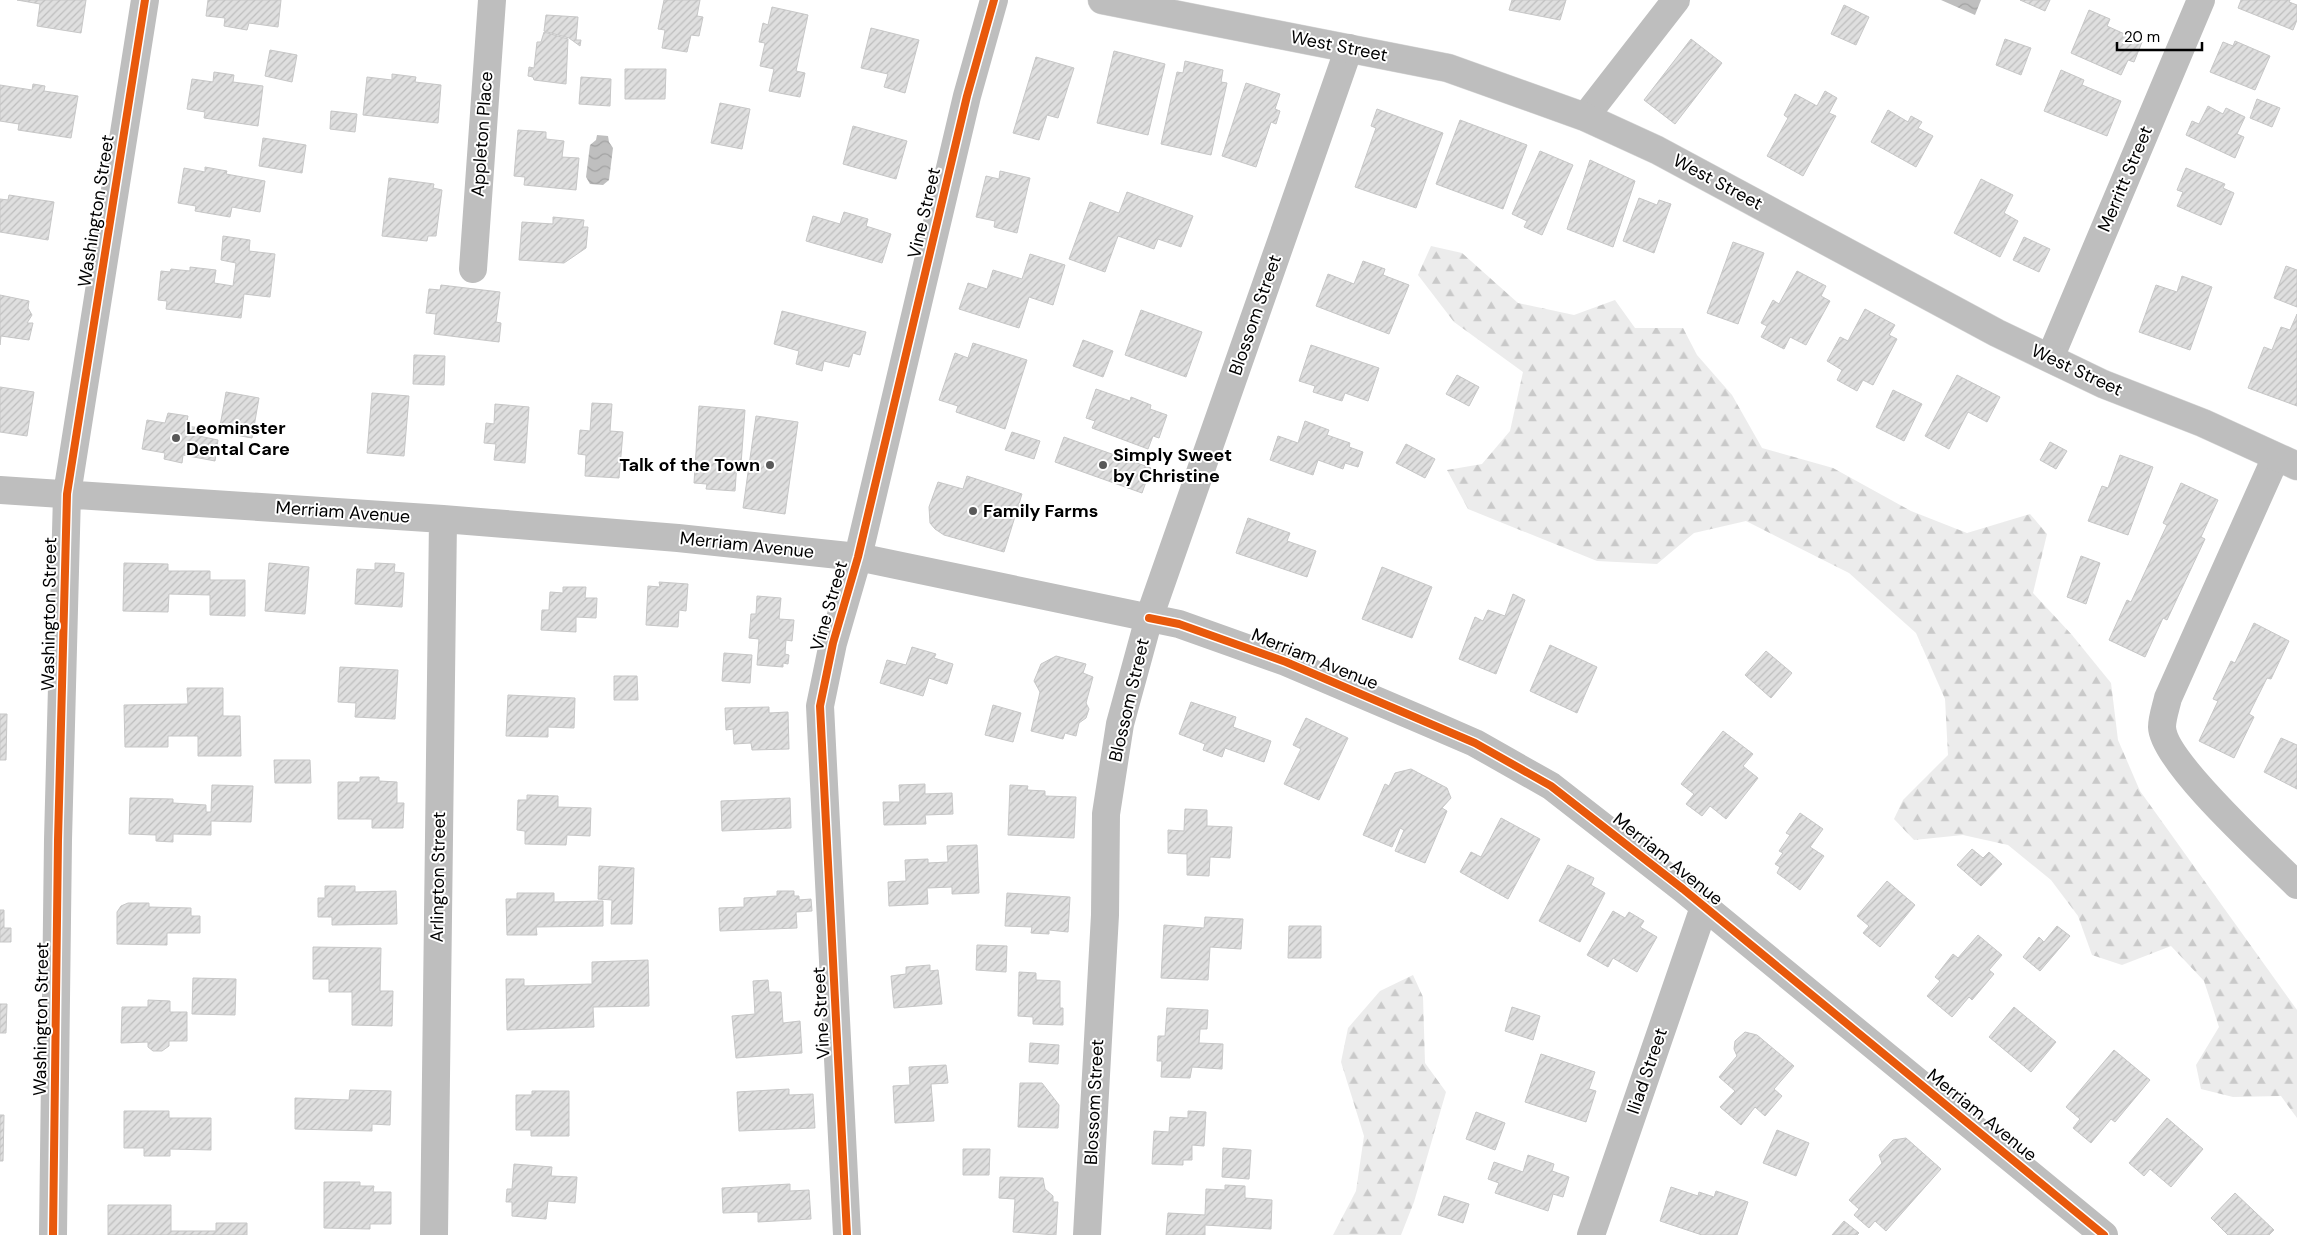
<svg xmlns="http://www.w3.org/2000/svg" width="2297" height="1235" viewBox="0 0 2297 1235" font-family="'DM Sans',sans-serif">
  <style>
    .forest { fill: url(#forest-firs) }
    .water { fill: url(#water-waves) }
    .building { fill: url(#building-hatch); stroke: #c7c7c7 }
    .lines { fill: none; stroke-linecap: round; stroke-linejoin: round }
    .major-casing { stroke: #dbdbdb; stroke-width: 29 }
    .minor { stroke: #bebebe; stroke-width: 28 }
    .major { stroke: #bebebe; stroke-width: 28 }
    .cycleway-casing { stroke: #fff; stroke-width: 11 }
    .cycleway { stroke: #e8590c; stroke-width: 8 }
    .poi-dot { fill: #595959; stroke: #fff; stroke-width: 2 }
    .labels { text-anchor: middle; stroke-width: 4; stroke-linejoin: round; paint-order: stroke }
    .street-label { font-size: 18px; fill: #000; stroke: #fff }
    .poi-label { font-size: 18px; font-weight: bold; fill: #000; stroke: #fff; text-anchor: start }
  </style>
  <defs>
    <pattern id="forest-firs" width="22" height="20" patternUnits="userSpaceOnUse" patternTransform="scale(1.25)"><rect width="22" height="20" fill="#ececec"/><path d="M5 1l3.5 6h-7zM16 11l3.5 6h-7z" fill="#c9c9c9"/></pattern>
    <pattern id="water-waves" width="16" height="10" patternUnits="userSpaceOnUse" patternTransform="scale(1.25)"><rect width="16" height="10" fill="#bfbfbf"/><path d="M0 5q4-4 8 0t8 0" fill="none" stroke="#a2a2a2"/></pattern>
    <pattern id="building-hatch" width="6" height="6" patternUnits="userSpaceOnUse" patternTransform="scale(1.25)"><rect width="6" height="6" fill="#dfdfdf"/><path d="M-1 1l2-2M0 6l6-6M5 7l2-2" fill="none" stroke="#bebebe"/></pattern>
  </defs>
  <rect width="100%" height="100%" fill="#fff"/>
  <path class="forest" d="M1431,246L1462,253L1518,303L1574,315L1615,300L1635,328H1683L1697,355L1732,395L1762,448L1833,468L1911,511L1967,533L2030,514L2047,534L2033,593L2072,635L2111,683L2118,740L2140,791L2297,1010V1118L2281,1096L2233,1097L2201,1089L2196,1065L2219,1027L2204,981L2171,946L2122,965L2092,955L2078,916L2051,880L2008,845L1963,835L1914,840L1894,819L1903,800L1948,755L1945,699L1916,633L1849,573L1746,521L1694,533L1657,564L1597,561L1468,509L1447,470L1482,464L1510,431L1523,372L1454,322L1418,275Z
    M1413,975L1423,997L1425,1063L1446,1092L1414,1202L1401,1235H1333L1356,1191L1364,1136L1341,1062L1348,1028L1380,991Z"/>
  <path class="water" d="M1941,0H1981L1975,15Z
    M597,135L608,136L609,142L613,148L609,180L603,185L590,184L586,177L590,145L596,140Z"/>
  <path class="building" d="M17,0H86L81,33L37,26L40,4Z
    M208,0H281L278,27L249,23L247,30L224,26L225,18L206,16Z
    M664,0H700L697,16L703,17L699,36L691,35L687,52L662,48L665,30L658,29Z
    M1512,0H1566L1560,20L1509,10Z
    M2020,0H2050L2045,11Z
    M2241,0H2290L2289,2L2297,5V20L2293,30L2238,8Z
    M1844,5L1869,17L1856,45L1831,34Z
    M772,7L808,15L796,71L805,73L800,97L769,91L774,69L760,66L765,43L759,42L763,23L768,25Z
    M2089,10L2110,19L2107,26L2142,42L2134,62L2128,60L2121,75L2071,53Z
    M546,15L578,17L576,40H581L580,46L569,38L544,31Z
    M871,28L919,40L905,93L884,87L888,74L861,68Z
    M544,32L568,39L566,84L534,80L533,77L528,76L529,67L534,68L537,42H541Z
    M1691,39L1722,63L1675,124L1644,100Z
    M2005,39L2031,48L2021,75L1996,65Z
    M2235,41L2270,56L2255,90L2210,72L2223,42L2233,46Z
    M270,50L297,55L292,82L265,76Z
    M1114,51L1165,64L1148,135L1097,123Z
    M1036,57L1074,68L1058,118L1047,115L1039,140L1013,133Z
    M1185,61L1223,70L1221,82L1227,83L1211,155L1161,144L1177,72L1183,73Z
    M625,69H666L665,99H625Z
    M2061,70L2084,80L2082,85L2121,101L2107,136L2044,111Z
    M214,72L234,75L233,82L263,86L258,126L204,118L205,112L187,109L192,79L213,82Z
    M392,74L416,77L415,82L441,85L438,123L363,115L367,77L392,80Z
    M581,77L611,79L610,106L579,104Z
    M1246,83L1280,94L1275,109L1280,111L1276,124L1271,122L1256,167L1222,156Z
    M33,84L45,86L44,91L78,96L71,138L18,130L19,124L0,121V85L32,90Z
    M1825,91L1837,98L1829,113L1836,116L1803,176L1767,156L1788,118L1784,115L1795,94L1817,106Z
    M2257,99L2280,108L2272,127L2250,118Z
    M720,103L750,109L742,149L711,143Z
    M2208,106L2223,114L2226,108L2245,117L2237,134L2244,137L2235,158L2186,135L2192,121L2199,124Z
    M1377,109L1443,133L1416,208L1355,187L1376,128L1371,126Z
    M1888,110L1908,122L1911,116L1922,122L1918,128L1933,136L1916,167L1871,142Z
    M331,111L357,114L355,132L330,129Z
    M1460,120L1527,145L1503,209L1436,184Z
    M853,126L907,141L896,179L843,164Z
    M518,130L546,132V139L564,141L562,157L579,158L576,190L524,185L525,177L514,176Z
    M263,138L306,145L302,173L259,166Z
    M1540,151L1573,165L1542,235L1524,227L1527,221L1512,214Z
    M1590,160L1635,181L1613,247L1567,229Z
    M205,167L227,171L226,174L265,181L260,212L232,207L230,217L195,211L196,206L178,203L184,168L205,172Z
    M2186,168L2225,184L2223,188L2234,193L2221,225L2177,206L2183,192L2177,190Z
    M1000,171L1030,178L1017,233L994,227L995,221L976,217L986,176L999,179Z
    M389,178L434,184L433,188L442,190L436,236H428L427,241L382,236Z
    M1981,179L2013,195L2004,213L2018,221L2000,257L1954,233Z
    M1127,192L1193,216L1181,247L1158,239L1154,249L1118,236L1105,272L1069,259L1090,202L1119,213Z
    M9,195L54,202L48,240L0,232V199L8,200Z
    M1639,198L1657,205L1659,200L1671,204L1654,253L1623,241Z
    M844,212L868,219L866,226L891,234L882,263L806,241L813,216L840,224Z
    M553,217L584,220L583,227H588L586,248L564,263L519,260L522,222L553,224Z
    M223,236L250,240L249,251L275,254L270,297L244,294L241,318L166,309L167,301L158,300L161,271L170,272L171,269L190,271V267L216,270L214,283L233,286L236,263L221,260Z
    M2024,237L2050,249L2039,272L2013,260Z
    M1733,242L1764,253L1738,324L1707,313Z
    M1030,254L1065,265L1053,305L1029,297L1019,328L959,309L968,283L987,289L993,270L1022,279Z
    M1363,261L1385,269L1383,275L1409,285L1389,334L1316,306L1328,274L1354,284Z
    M2286,266L2297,270V307L2274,298Z
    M1797,271L1826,286L1821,296L1830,301L1806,345L1790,337L1784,349L1761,337L1767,326L1761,323L1773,300L1779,304Z
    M2182,276L2212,287L2190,350L2139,332L2156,285L2177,292Z
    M441,285L500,292L496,322L501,323L499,342L434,334L436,314L426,313L429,289L440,290Z
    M0,295L29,301L28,308L32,315L27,323H33L29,340L1,336L0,345Z
    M1865,309L1895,325L1889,335L1897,339L1873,385L1863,380L1857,391L1837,380L1842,370L1827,361L1840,337L1848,341Z
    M1141,310L1202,332L1186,377L1125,355Z
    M782,311L866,332L860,355L853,353L849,367L824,361L822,371L796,364L799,351L774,344Z
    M2297,314V406L2248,388L2264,347L2272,350L2281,327L2290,330Z
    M1083,340L1113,351L1103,377L1073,366Z
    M973,343L1027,360L1005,429L956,412L958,406L939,400L955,353L968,358Z
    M1311,345L1379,368L1368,401L1345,393L1342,401L1313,392L1315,386L1299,381Z
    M414,355L445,356L444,385L413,384Z
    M1457,375L1479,387L1469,406L1446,394Z
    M1957,375L2000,397L1987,422L1968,412L1949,449L1925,436Z
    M0,387L34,392L27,436L0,432Z
    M1096,389L1130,401L1131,397L1151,405L1150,409L1167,415L1159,438L1153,436L1148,449L1092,428L1095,421L1086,418Z
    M1893,390L1922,404L1904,441L1876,427Z
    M226,392L259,398L252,438L219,432Z
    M372,393L409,396L404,456L367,453Z
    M592,403L612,404L610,431L623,432L619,478L585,476L586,455L578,454L580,430L590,431Z
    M495,404L529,407L525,463L494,460L496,444L484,443L486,423L494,424Z
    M699,406L745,410L741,464L737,463L735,491L706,489L707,484L694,483Z
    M168,413L188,416L186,426L201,428L199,436L218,440L215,461L183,455L182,463L164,459L165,453L142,449L147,420L165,423Z
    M756,416L798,422L785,514L743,508Z
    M1305,421L1329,430L1327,435L1350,443L1349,447L1363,452L1358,467L1345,463L1343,469L1318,460L1313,475L1270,460L1278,436L1298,443Z
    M1012,432L1040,441L1034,459L1005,450Z
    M1064,437L1151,468L1142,493L1055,462Z
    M2050,442L2067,451L2056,469L2040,460Z
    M1406,444L1435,459L1425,478L1396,463Z
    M2120,455L2153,467L2128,535L2088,521L2102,486L2108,488Z
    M967,476L1022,494L1004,552L944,535L935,529L930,523L929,507L938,482L963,489Z
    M2181,483L2218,500L2201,537L2205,539L2167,620L2163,618L2145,657L2109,640L2127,600L2131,602L2167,525L2163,523Z
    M1248,518L1290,533L1287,541L1316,551L1307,577L1236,553Z
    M2081,556L2100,563L2086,604L2067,597Z
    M124,563L168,564V571H210V580H245V616L210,615V595L169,594L168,612L123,611Z
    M269,563L309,567L305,614L265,611Z
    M375,563L395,564L394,572L404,573L402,607L355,604L357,569L375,570Z
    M1382,567L1432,587L1412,638L1362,619Z
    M659,582L688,584L686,611L679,610L678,627L646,625L648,586L660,587Z
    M563,587H586L585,598H597L596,618L576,617V632L541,630L542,610H549L550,592L563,593Z
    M1513,594L1525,600L1496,674L1459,659L1475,617L1483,621L1488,610L1505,616Z
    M757,596L781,598L779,619L794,620L792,641L786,640L785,654L789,655L788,664L783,663V667L757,665L759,639L749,638L751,614H756Z
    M2254,623L2289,641L2271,679L2267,678L2249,714L2254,717L2234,758L2199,741L2218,701L2213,699L2231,661L2235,663Z
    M1550,645L1597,667L1577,713L1530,691Z
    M912,647L936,654L934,658L953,664L947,684L929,678L923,696L880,683L887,660L906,665Z
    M1766,651L1792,673L1771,698L1745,675Z
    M724,653L752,655L750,683L722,681Z
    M1056,656L1086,664L1083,673L1093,677L1086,703L1089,709L1086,718L1079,723L1076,736L1065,733L1063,739L1031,731L1040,692L1034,681L1041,664Z
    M340,667L398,670L395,719L355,717L356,703L338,702Z
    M614,676H637L638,700H614Z
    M187,688H223V716H240L241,756H198V736H168V747H125L124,705L188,704Z
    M508,695L575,698L574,728L548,727V737L506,736Z
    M1191,702L1236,717L1233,727L1271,741L1264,762L1225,748L1222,757L1203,750L1205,744L1179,734Z
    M993,705L1021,713L1013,742L985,735Z
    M769,707V713L788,712L789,749L752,750L751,743L734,744L733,729L726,730L725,708Z
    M0,714H7L6,760H0Z
    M1306,718L1348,738L1319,800L1284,784L1301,749L1293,745Z
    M1723,731L1753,754L1743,766L1758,778L1726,819L1710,806L1702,816L1686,804L1694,794L1681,784Z
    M2281,738L2297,745V789L2264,772Z
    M274,760H310L311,783H275Z
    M1411,769L1447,788L1451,798L1442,808L1447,811L1425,863L1395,851L1404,830L1400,828L1392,847L1363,835L1385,784L1389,786L1395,773Z
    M360,777H379V781L397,782V803H404L403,828H372V819H338V782H360Z
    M925,784V794L952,793L953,814L925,815L926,824L884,825L883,802H900L899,785Z
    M212,785L253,786L251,822L211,821V835L173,834V842L156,841V835L129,834L130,798L173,799V803L206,805V812H211Z
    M1010,785L1028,786L1027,790L1045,791V796L1076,797L1074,838L1008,835Z
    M527,795L558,796V807L591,808L590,836L567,835L566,845L525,844V831L517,830L518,800H527Z
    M790,798L791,828L722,831L721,801Z
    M1185,809L1207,810V826L1232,827L1230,858L1210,857L1209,876L1187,875V854L1168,853V830L1184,831Z
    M1800,813L1823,829L1810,847L1824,856L1800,890L1777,873L1780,867L1775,864L1783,853L1779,851L1790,835L1786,833Z
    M1501,818L1540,839L1508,899L1460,872L1471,852L1481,857Z
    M977,845L979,893L952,894V887L927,888L928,904L889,906L888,882L906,881L905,860L928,859V863L948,862L947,846Z
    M1972,849L1983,858L1989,852L2002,864L1981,886L1957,865Z
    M1568,865L1594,878L1591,885L1605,893L1580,942L1539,921Z
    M599,866L634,868L632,924H611L612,900L598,899Z
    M1887,881L1915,905L1880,947L1863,933L1869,926L1857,916Z
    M325,886H355V892L396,891L397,924L332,925V917H318V898H325Z
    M777,891H794V896H799V900L811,899L812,911L796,912L797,928L720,931L719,908L744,907V898L777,896Z
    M517,893H554V902L603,901V926L536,927L537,935H507L506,899H517Z
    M1007,893L1070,897L1068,932L1049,930V934L1031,933L1032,927L1005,926Z
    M128,903H149V907L191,908V916H200V933H167V945L117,944V912L121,906Z
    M0,910H4V928H11V942H0Z
    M1613,911L1625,918L1629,912L1644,921L1640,927L1657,937L1637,972L1613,958L1608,967L1587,955Z
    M1205,917L1243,919L1241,949L1210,947L1208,980L1161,978L1164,925L1204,928Z
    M1289,926H1321V958H1288Z
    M2057,926L2070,936L2040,971L2023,957L2039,937L2044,942Z
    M1978,935L2002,955L1989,970L1994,974L1972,1000L1969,997L1952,1017L1927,996L1940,981L1935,977L1953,954L1958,958Z
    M977,945L1007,946L1006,972L976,970Z
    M313,947L381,948L380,991H393L392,1026L352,1025V992H329V979H313Z
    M648,960L649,1006L593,1007L594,1027L507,1030L506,979H524V986L592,984V962Z
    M930,965V971L938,970L942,1004L894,1008L891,976L906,974V967Z
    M1019,972L1036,973V980L1060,981V1008H1063V1025L1033,1024V1017L1018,1016Z
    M193,978L236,979L235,1015L192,1014Z
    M768,980L769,992H781L783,1023L800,1021L802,1053L736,1058L732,1016L755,1014L753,981Z
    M148,1000L170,1001V1012H187V1041H169V1046L162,1051H153L148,1047V1042L121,1043L122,1007H148Z
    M0,1004H7L6,1033H0Z
    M1512,1007L1540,1016L1533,1040L1505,1031Z
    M2014,1007L2056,1042L2031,1072L1989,1037Z
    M1167,1008L1208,1010L1207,1029H1200L1199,1043L1223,1044L1222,1069L1192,1067L1190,1078L1161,1077L1162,1061H1157L1158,1036H1165Z
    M1745,1032L1757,1035L1794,1066L1774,1089L1782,1096L1765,1116L1755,1107L1741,1125L1720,1107L1735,1091L1719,1077L1737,1056L1734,1049L1735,1041Z
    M1030,1043L1059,1045L1058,1064L1029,1062Z
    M2114,1050L2150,1080L2115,1122L2111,1119L2091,1143L2073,1128L2080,1119L2066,1107Z
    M1541,1054L1595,1072L1589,1089L1596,1091L1586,1122L1525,1102Z
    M946,1065L948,1083L931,1084L934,1121L895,1123L893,1086L910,1085L909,1067Z
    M1020,1083H1042L1059,1105L1058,1128L1018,1127Z
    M789,1089V1095L813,1094L815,1128L739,1131L737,1092Z
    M350,1090L391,1091L390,1125L372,1124V1131L295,1129V1098L349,1100Z
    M532,1091H569V1136H531V1130H516V1095H532Z
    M124,1111H169V1118H211V1150L170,1149V1156H144V1148H124Z
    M1188,1111L1206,1112L1204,1146L1192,1145V1160H1183V1165L1152,1164L1154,1131L1169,1132L1170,1117L1188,1118Z
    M1476,1112L1505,1123L1495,1150L1466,1139Z
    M0,1115H4L3,1161H0Z
    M2167,1118L2203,1149L2171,1187L2150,1169L2144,1176L2129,1163Z
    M1777,1130L1809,1143L1796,1176L1763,1163Z
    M1906,1138L1941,1169L1886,1231L1875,1221L1869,1228L1854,1215L1859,1209L1849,1200L1882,1163L1879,1155L1893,1140Z
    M1223,1148L1251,1150L1249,1179L1222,1177Z
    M963,1149H990L989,1175H963Z
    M1528,1155L1554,1164L1552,1171L1569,1177L1563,1197L1553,1194L1548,1211L1495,1193L1499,1183L1488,1179L1494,1162L1523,1172Z
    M514,1164L552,1167L551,1176L577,1177L575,1203L548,1201L546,1219L512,1216V1202H506L507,1189H512Z
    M1000,1177L1043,1178L1045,1189L1053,1196V1202H1058L1056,1235L1013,1232L1015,1199L999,1198Z
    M324,1182H360V1186H374L373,1192H391V1224H370V1229L324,1228Z
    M790,1184V1191L809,1190L811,1219L758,1222V1212L723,1213L722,1188Z
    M1225,1185L1245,1186V1198L1272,1200L1271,1229L1205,1225V1235H1166L1168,1213L1205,1215L1206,1189L1225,1190Z
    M1671,1187L1698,1196L1699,1192L1714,1197L1716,1191L1748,1202L1737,1235H1702L1660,1221Z
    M2235,1193L2274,1230L2269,1235H2228L2211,1218Z
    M1444,1196L1469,1204L1463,1223L1438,1215Z
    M108,1205H171V1231H216V1223H247V1235H108Z
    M1844,1221L1859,1233L1857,1235H1832Z"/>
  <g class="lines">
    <g class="major-casing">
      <path id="major" d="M1102,0L1448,68L1585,117L1657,150L1997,333L2103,384L2203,423L2297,466"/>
    </g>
    <path class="minor" d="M1585,117L1676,0
      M473,269L492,0
      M2050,358L2201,0
      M2276,457L2168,698C2166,707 2162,718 2162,727C2163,762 2269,857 2297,885
      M0,490L443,519L678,538L858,557L1179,624L1286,662L1422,720L1475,743L1551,786L1683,889L2104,1235
      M53,1235L58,840L67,494L145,0
      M434,1235L443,519
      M847,1235L820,706L833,643L858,557L967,96L994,0
      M1087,1235L1105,915L1106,814L1120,724L1149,618L1349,48
      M1591,1235L1704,907"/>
    <use href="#major" class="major"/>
    <g class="cycleway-casing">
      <path id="cycleway" d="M1149,618L1179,624L1286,662L1475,743L1551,786L1683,889L2104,1235
        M53,1235L58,840L67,494L145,0
        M847,1235L820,706L833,643L858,557L967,96L994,0"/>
    </g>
    <use href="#cycleway" class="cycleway"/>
  </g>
  <g class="poi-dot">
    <circle cx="176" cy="438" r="5"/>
    <circle cx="770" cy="465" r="5"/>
    <circle cx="1103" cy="465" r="5"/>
    <circle cx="973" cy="511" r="5"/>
  </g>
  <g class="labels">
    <g class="street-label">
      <text transform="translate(1339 46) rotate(11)" y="6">West Street</text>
      <text transform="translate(482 134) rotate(-86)" y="6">Appleton Place</text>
      <text transform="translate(2125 179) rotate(-67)" y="6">Merritt Street</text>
      <text transform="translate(1718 182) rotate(28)" y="6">West Street</text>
      <text transform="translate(96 211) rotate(-81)" y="6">Washington Street</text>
      <text transform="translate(924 213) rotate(-77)" y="6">Vine Street</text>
      <text transform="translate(1255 315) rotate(-71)" y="6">Blossom Street</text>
      <text transform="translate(2077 370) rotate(25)" y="6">West Street</text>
      <text transform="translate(343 512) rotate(4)" y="6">Merriam Avenue</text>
      <text transform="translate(747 545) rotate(6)" y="6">Merriam Avenue</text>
      <text transform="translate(829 606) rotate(-74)" y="6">Vine Street</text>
      <text transform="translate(49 614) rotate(-89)" y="6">Washington Street</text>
      <text transform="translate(1315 659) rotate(22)" y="6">Merriam Avenue</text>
      <text transform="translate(1129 700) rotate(-77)" y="6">Blossom Street</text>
      <text transform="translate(1668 859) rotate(39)" y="6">Merriam Avenue</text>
      <text transform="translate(438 877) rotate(-89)" y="6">Arlington Street</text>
      <text transform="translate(821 1013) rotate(-93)" y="6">Vine Street</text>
      <text transform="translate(41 1019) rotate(-89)" y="6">Washington Street</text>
      <text transform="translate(1647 1071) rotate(-71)" y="6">Iliad Street</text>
      <text transform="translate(1094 1102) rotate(-87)" y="6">Blossom Street</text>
      <text transform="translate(1982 1115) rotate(39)" y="6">Merriam Avenue</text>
    </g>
    <g class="poi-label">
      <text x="186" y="434">Leominster<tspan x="186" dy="21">Dental Care</tspan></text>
      <text x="1113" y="461">Simply Sweet<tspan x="1113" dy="21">by Christine</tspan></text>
      <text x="760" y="471" text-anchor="end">Talk of the Town</text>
      <text x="983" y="517">Family Farms</text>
    </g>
  </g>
  <path d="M2117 42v8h85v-8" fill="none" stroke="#000000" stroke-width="2.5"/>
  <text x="2124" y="42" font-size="15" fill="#000000" stroke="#ffffff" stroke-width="4" paint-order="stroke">20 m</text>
</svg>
